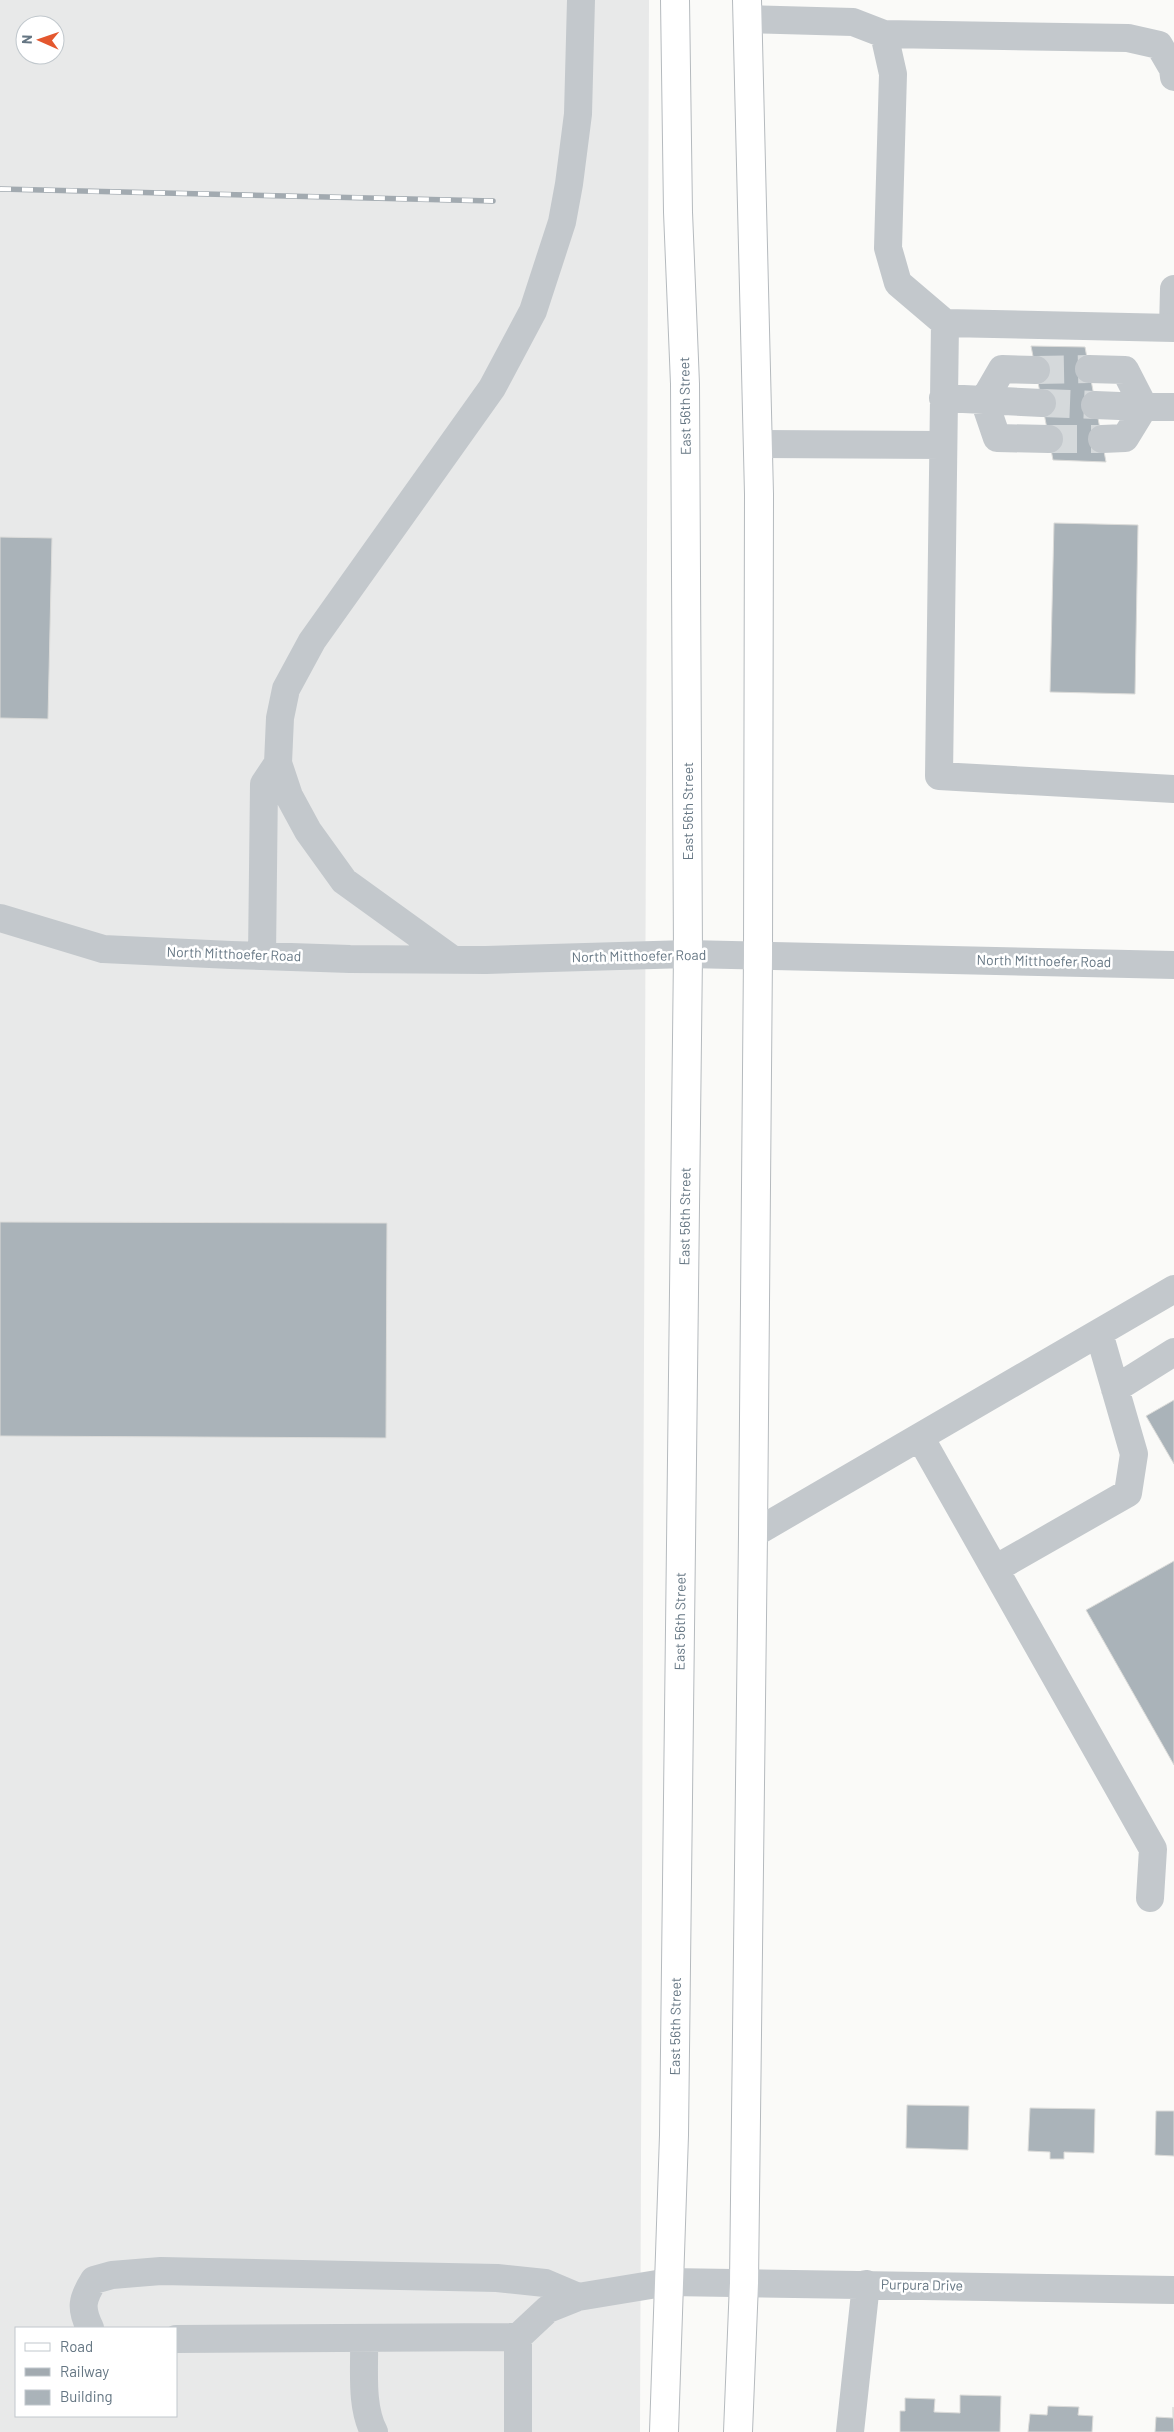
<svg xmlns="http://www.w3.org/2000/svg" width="1174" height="2432" viewBox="0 0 1174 2432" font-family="Barlow,sans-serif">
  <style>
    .built { fill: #e8e9e9; fill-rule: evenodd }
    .building { fill: #aab3b9; stroke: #dcdcda }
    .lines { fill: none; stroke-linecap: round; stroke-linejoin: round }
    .minor-tunnel { stroke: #d5d9db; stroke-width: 28; stroke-dasharray: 28 14; stroke-linecap: butt }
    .major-casing { stroke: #b5babe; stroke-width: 30 }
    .minor { stroke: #c3c8cc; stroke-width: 28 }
    .major { stroke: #fff; stroke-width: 28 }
    .rail-casing { stroke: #a2aab0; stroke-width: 5.5 }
    .rail { stroke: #fff; stroke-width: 4; stroke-dasharray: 11; stroke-linecap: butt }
    .labels { text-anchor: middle; stroke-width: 5; stroke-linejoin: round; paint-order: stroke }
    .street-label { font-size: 14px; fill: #657683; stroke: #fff }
  </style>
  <rect width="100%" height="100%" fill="#fafaf8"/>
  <path class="built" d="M0,0H649L640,2432H0ZM25,25H55V55H25ZM16,2328H176V2416H16Z"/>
  <path class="building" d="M1031,346L1085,347L1106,462L1053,460Z
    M1054,523L1138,525L1135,694L1050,692Z
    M0,537L52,538L48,719L0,718Z
    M0,1222L387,1223L386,1438L0,1436Z
    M1174,1400V1464L1146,1416Z
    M1174,1561V1765L1086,1610Z
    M907,2105L969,2106L968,2150L906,2148Z
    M1030,2108L1095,2109L1094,2153L1064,2152V2159H1050V2152L1028,2151Z
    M1156,2111H1174V2156L1155,2155Z
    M960,2395L1001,2396L1000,2432H900V2411H905V2398L935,2399L934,2412L960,2413Z
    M1048,2406L1079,2407L1078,2415L1093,2416L1092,2432H1028L1030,2414L1047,2415Z
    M1173,2407L1174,2432H1155L1156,2417L1173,2418Z"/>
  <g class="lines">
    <path class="minor-tunnel" d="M1036,370L1089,369
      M1042,403L1095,405
      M1049,439H1102"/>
    <g class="major-casing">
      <g id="major">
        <path id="s1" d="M664,2432L674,2135L688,954L685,384L678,212L675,0"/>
        <path d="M738,2432L744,2283L753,1534L758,955L759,494L747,0"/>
      </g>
    </g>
    <path class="minor" d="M748,19L853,22L884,34L893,74L888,248L898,283L945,323
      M884,34L1128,38L1159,45L1173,69L1174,77
      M1173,328L1174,289
      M1174,328L945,323L939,776L1174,789
      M1089,369L1125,370L1144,407H1174
      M943,398L984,400L1002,369L1036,370
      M1042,403L984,400L997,438L1049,439
      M1095,405L1144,407L1125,438L1102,439
      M758,444L942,445
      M0,918L103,949L231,955L350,959L486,960L688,954L1174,965
      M262,956L264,784L278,763
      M452,959L344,881L308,831L289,796L278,763L280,718L286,689L312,641L492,388L533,311L562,222L569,184L578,114L581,0
      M1115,1389L1174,1352
      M920,1437L1153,1849L1150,1898
      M753,1534L1174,1289
      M995,1569L1128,1493L1134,1454L1099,1333
      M90,2328C80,2308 82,2299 94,2280L112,2275L161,2271L497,2278L545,2283L578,2297
      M364,2338C365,2368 360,2405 374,2432
      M176,2339L518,2337
      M518,2432V2337L548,2309L578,2297L669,2282L1174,2290
      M850,2432L866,2284"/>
    <use href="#major" class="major"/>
    <g class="rail-casing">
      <path id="rail" d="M0,189L493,201"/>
    </g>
    <use href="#rail" class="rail"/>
  </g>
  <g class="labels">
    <g class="street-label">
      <text transform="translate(685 406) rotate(-91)" y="5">East 56th Street</text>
      <text transform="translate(688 811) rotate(-90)" y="5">East 56th Street</text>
      <text transform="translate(234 954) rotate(2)" y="5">North Mitthoefer Road</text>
      <text transform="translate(639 956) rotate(-1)" y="5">North Mitthoefer Road</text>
      <text transform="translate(1044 961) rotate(1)" y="5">North Mitthoefer Road</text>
      <text dy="5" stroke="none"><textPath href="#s1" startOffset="1216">East 56th Street</textPath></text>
      <text dy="5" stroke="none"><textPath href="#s1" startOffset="811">East 56th Street</textPath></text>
      <text dy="5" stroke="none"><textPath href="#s1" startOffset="406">East 56th Street</textPath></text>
      <text transform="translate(922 2285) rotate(1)" y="5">Purpura Drive</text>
    </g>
  </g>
  <rect x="15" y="2327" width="162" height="90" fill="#ffffff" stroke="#c1c8cd"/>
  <rect x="25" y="2343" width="25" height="8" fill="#ffffff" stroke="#c1c8cd"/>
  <text x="60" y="2352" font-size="15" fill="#657683">Road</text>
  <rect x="25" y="2368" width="25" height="8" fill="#a2aab0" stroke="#c1c8cd"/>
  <text x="60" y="2377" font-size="15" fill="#657683">Railway</text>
  <rect x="25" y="2390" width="25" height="15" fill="#aab3b9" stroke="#c1c8cd"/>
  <text x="60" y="2402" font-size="15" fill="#657683">Building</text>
  <g transform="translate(40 40) rotate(272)"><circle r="24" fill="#ffffff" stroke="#c1c8cd"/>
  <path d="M0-4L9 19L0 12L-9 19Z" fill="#e4572e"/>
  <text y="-8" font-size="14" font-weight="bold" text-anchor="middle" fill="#657683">N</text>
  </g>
</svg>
